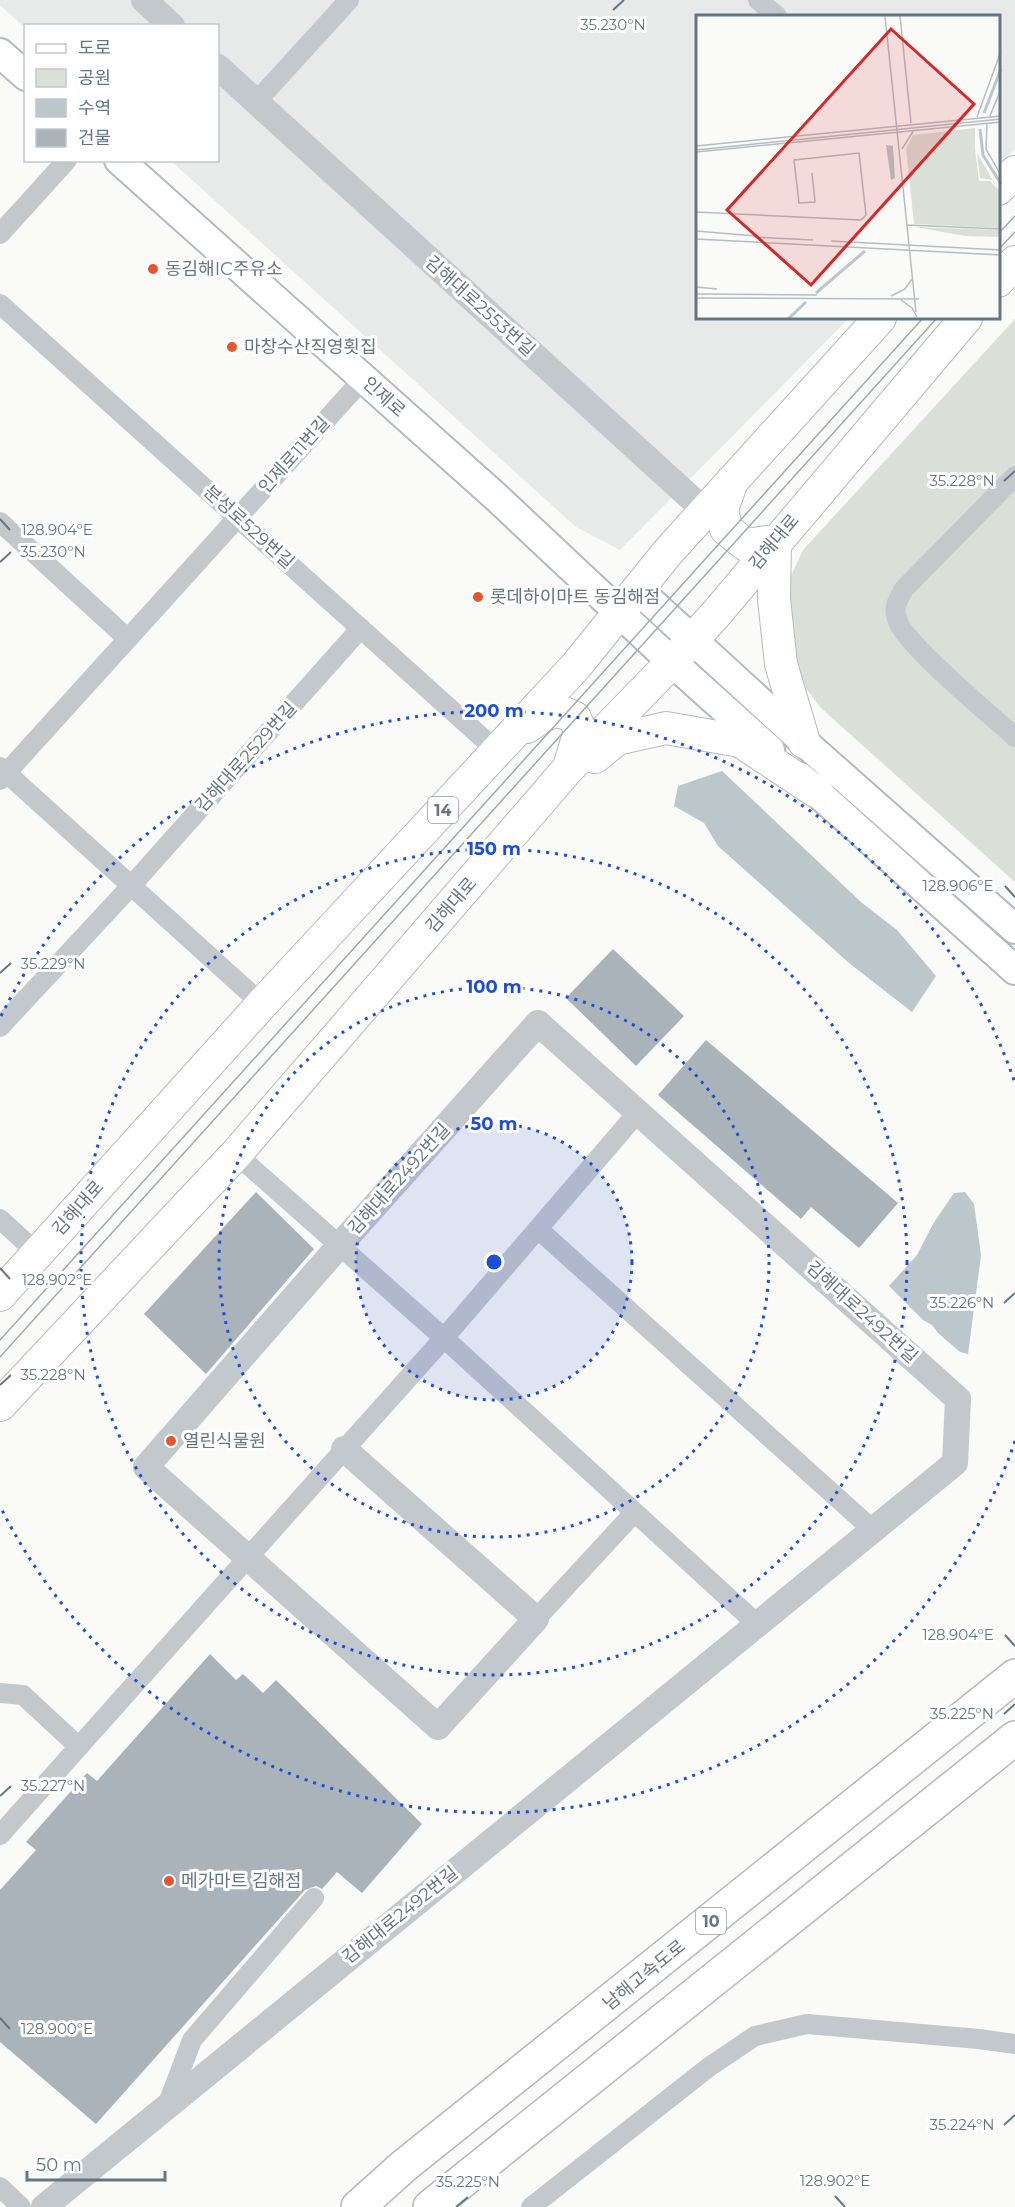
<svg xmlns="http://www.w3.org/2000/svg" width="1015" height="2207" viewBox="0 0 1015 2207" font-family="Montserrat,'Noto Sans KR',sans-serif">
  <style>
    .built { fill: #e8e9e9 }
    .green { fill: #dadfd7 }
    .water { fill: #bbc7cb }
    .building { fill: #aab3b9 }
    .lines { fill: none; stroke-linecap: round; stroke-linejoin: round }
    .secondary-casing { stroke: #b3babf; stroke-width: 32 }
    .primary-casing { stroke: #b5babe; stroke-width: 34 }
    .motorway-casing { stroke: #b4b9bd; stroke-width: 36 }
    .minor { stroke: #c3c8cc; stroke-width: 20 }
    .tertiary { stroke: #c3c8cc; stroke-width: 26 }
    .secondary { stroke: #fff; stroke-width: 28 }
    .primary { stroke: #fff; stroke-width: 32 }
    .motorway { stroke: #fff; stroke-width: 33 }
    .tram { stroke: #a2aab0; stroke-width: 1.5 }
    .ticks { fill: none; stroke: #657683; stroke-width: 2 }
    .ring { fill: none; stroke: #1d4ed8; stroke-width: 3; stroke-dasharray: 3 6 }
    .poi-dot { fill: #e4572e; stroke: #fff; stroke-width: 2 }
    .labels { text-anchor: middle; stroke-width: 6; stroke-linejoin: round; paint-order: stroke }
    .shield { fill: #fff; stroke: #939fa8; stroke-width: 1.5 }
    .shield-label { font-size: 16px; font-weight: bold; fill: #657683 }
    .poi-label { font-size: 18px; fill: #657683; stroke: #fff; text-anchor: start }
    .street-label { font-size: 18px; fill: #657683; stroke: #fff }
    .inset-river { fill: none; stroke: #bbc7cb; stroke-width: 3 }
    .inset-road { fill: none; stroke: #b5bdc2; stroke-width: 1.5 }
    .view { fill: #d62828; fill-opacity: 0.15; stroke: #d62828; stroke-width: 3 }
    .inset-edge { fill: none; stroke: #657683; stroke-width: 3 }
    .ticks-label { font-size: 15px; text-anchor: middle; fill: #657683; stroke: #fff; stroke-width: 6; stroke-linejoin: round; paint-order: stroke }
    .centre { fill: #1d4ed8; stroke: #fff; stroke-width: 3 }
    .ring-label { font-size: 18px; text-anchor: middle; font-weight: bold; fill: #1d4ed8; stroke: #fff; stroke-width: 6; stroke-linejoin: round; paint-order: stroke }
  </style>
  <rect width="100%" height="100%" fill="#fafaf8"/>
  <path class="built" d="M0,0H1015V149L999,166L998,16H697V318H849L620,550L576,527L171,161L218,160V26H26L25,28L0,5Z"/>
  <path class="green" d="M1015,319V882L821,708L805,687L785,648L790,578L803,550Z"/>
  <path class="water" d="M722,771L862,903L897,930L936,976L912,1012L849,963L718,846L704,823L674,806L678,786Z
    M965,1192L974,1204L981,1255L968,1354L960,1352L938,1333L932,1325L923,1320L889,1286L917,1255L933,1224L954,1193Z"/>
  <path class="building" d="M613,949L684,1016L636,1066L566,998Z
    M706,1040L898,1203L859,1248L811,1207L801,1219L658,1095Z
    M256,1192L314,1249L206,1374L144,1314Z
    M210,1654L236,1680L243,1674L263,1693L276,1680L422,1824L362,1893L337,1872L322,1889L316,1886L305,1890L96,2124L0,2042V1890L36,1850L26,1842L87,1773L97,1781Z"/>
  <g class="lines">
    <g class="secondary-casing">
      <path id="secondary" d="M0,53L26,76
        M119,160L495,496L672,662L770,750
        M637,589L804,742L1015,929
        M800,777L1015,970"/>
    </g>
    <g class="primary-casing">
      <path id="primary" d="M998,189L1015,172
        M998,281L1015,262
        M732,481L722,509L726,529L746,545L775,541L774,599L781,664L804,742
        M527,727C546,714 553,705 575,718L580,731L569,767
        M595,757L617,739L666,728L740,741L817,792
        M0,1295L262,1004L576,666L668,552L880,318
        M0,1405L236,1154L567,770L672,662L715,615L966,318"/>
    </g>
    <g class="motorway-casing">
      <path id="motorway" d="M358,2207L405,2165L1015,1676
        M430,2207L1015,1738"/>
    </g>
    <path class="minor" d="M758,0L777,16
      M256,102L349,0
      M0,234L67,160
      M0,304L497,751
      M1015,476L904,589C898,600 893,606 897,619C903,643 992,716 1015,737
      M0,522L128,639
      M0,767L262,1004
      M0,780L364,378
      M0,1027L131,886L361,628
      M639,1111L444,1338L757,1624
      M0,1219L37,1253
      M538,1229L873,1530
      M536,1619L634,1513
      M0,1693L23,1695L79,1747
      M0,1835L444,1338L236,1154
      M167,2106L192,2040L314,1898
      M0,2187L21,2207
      M531,2207L709,2067L755,2036L807,2024L979,2039L1015,2044"/>
    <path class="tertiary" d="M144,0L172,26
      M218,67L704,510
      M44,2207L955,1463L958,1399L538,1023L339,1246L146,1467L438,1727L536,1619L344,1449"/>
    <use href="#secondary" class="secondary"/>
    <use href="#primary" class="primary"/>
    <use href="#motorway" class="motorway"/>
    <path class="tram" d="M998,234L1015,216
      M998,250L1015,232
      M0,1340L923,318
      M0,1357L937,318"/>
  </g>
  <path class="ticks" d="M613,10L624,0M1004,481L1015,471M0,519L10,530M0,562L11,552M1005,886L1015,897M0,973L11,963M0,1268L10,1279M1004,1303L1015,1293M0,1385L11,1375M1005,1635L1015,1646M1004,1714L1015,1704M0,1796L11,1786M0,2018L10,2029M1004,2125L1015,2115M835,2196L845,2207M456,2207L468,2197"/>
  <circle cx="494" cy="1262" r="138" fill="#1d4ed8" fill-opacity=".12"/>
  <g class="ring">
    <circle cx="494" cy="1262" r="138"/>
    <circle cx="494" cy="1262" r="275"/>
    <circle cx="494" cy="1262" r="413"/>
    <path d="M1015 1441A551 551 0 0 1 1 1508M1 1016A551 551 0 0 1 1015 1083"/>
  </g>
  <g class="poi-dot">
    <circle cx="153" cy="269" r="6"/>
    <circle cx="232" cy="347" r="6"/>
    <circle cx="478" cy="597" r="6"/>
    <circle cx="171" cy="1441" r="6"/>
    <circle cx="169" cy="1881" r="6"/>
  </g>
  <g class="labels">
    <g class="shield">
      <rect x="428" y="797" width="30" height="26" rx="4.5"/>
      <rect x="696" y="1908" width="30" height="26" rx="4.5"/>
    </g>
    <g class="shield-label">
      <text x="443" y="816">14</text>
      <text x="711" y="1927">10</text>
    </g>
    <g class="poi-label">
      <text x="165" y="275">동김해IC주유소</text>
      <text x="244" y="353">마창수산직영횟집</text>
      <text x="490" y="603">롯데하이마트 동김해점</text>
      <text x="183" y="1447">열린식물원</text>
      <text x="181" y="1887">메가마트 김해점</text>
    </g>
    <g class="street-label">
      <text transform="translate(480 306) rotate(42)" y="6">김해대로2553번길</text>
      <text transform="translate(384 397) rotate(42)" y="6">인제로</text>
      <text transform="translate(294 455) rotate(-48)" y="6">인제로11번길</text>
      <text transform="translate(249 527) rotate(42)" y="6">분성로529번길</text>
      <text transform="translate(774 542) rotate(-50)" y="6">김해대로</text>
      <text transform="translate(246 757) rotate(-48)" y="6">김해대로2529번길</text>
      <text transform="translate(451 905) rotate(-49)" y="6">김해대로</text>
      <text transform="translate(399 1179) rotate(-48)" y="6">김해대로2492번길</text>
      <text transform="translate(78 1208) rotate(-48)" y="6">김해대로</text>
      <text transform="translate(862 1312) rotate(42)" y="6">김해대로2492번길</text>
      <text transform="translate(400 1915) rotate(-39)" y="6">김해대로2492번길</text>
      <text transform="translate(644 1975) rotate(-39)" y="6">남해고속도로</text>
    </g>
  </g>
  <g transform="translate(696 15)">
    <rect width="304" height="304" fill="#fafaf8"/>
    <path d="M279,113V134L283,166H294L302,175L296,165L284,163L281,138L304,178V213L218,209L210,133L217,120ZM219,212L304,215V222L269,221Z" fill="#dadfd7"/>
    <path d="M190,130L197,131L199,163L195,165Z" fill="#bbc7cb"/>
    <path class="inset-river" d="M288,98L305,54M284,114L287,140L305,169M120,278L169,236M92,304L110,287"/>
    <path class="inset-road" d="M189,1L220,297M204,1L215,108M294,101L305,74M281,102L305,36M291,109L290,134L305,160M0,131L305,101M206,134L218,115M0,135L305,104M0,137L305,107M0,197L165,205L170,200L163,138L98,145L103,188L119,187L116,158M211,210L305,214M0,216L60,221M57,222L117,225M0,224L305,240M135,226L305,235M0,272L21,274M1,279L121,280M195,281L209,274L216,264M0,283L223,284M205,285L216,293L221,302"/>
    <path class="view" d="M195,14L278,89L115,270L31,195Z"/>
    <rect width="304" height="304" class="inset-edge"/>
  </g>
  <g class="ticks-label">
    <text x="613" y="30">35.230°N</text>
    <text x="962" y="486">35.228°N</text>
    <text x="57" y="535">128.904°E</text>
    <text x="53" y="557">35.230°N</text>
    <text x="958" y="891">128.906°E</text>
    <text x="53" y="969">35.229°N</text>
    <text x="57" y="1285">128.902°E</text>
    <text x="962" y="1308">35.226°N</text>
    <text x="53" y="1380">35.228°N</text>
    <text x="958" y="1640">128.904°E</text>
    <text x="962" y="1719">35.225°N</text>
    <text x="53" y="1791">35.227°N</text>
    <text x="57" y="2034">128.900°E</text>
    <text x="962" y="2130">35.224°N</text>
    <text x="835" y="2186">128.902°E</text>
    <text x="468" y="2187">35.225°N</text>
  </g>
  <circle cx="494" cy="1262" r="9" class="centre"/>
  <g class="ring-label">
    <text x="494" y="717">200 m</text>
    <text x="494" y="855">150 m</text>
    <text x="494" y="993">100 m</text>
    <text x="494" y="1130">50 m</text>
  </g>
  <rect x="24" y="24" width="195" height="138" fill="#ffffff" stroke="#c1c8cd" stroke-width="1.5"/>
  <rect x="36" y="44" width="30" height="9" fill="#ffffff" stroke="#c1c8cd" stroke-width="1.5"/>
  <text x="78" y="54" font-size="18" fill="#657683">도로</text>
  <rect x="36" y="69" width="30" height="18" fill="#dadfd7" stroke="#c1c8cd" stroke-width="1.5"/>
  <text x="78" y="84" font-size="18" fill="#657683">공원</text>
  <rect x="36" y="99" width="30" height="18" fill="#bbc7cb" stroke="#c1c8cd" stroke-width="1.5"/>
  <text x="78" y="114" font-size="18" fill="#657683">수역</text>
  <rect x="36" y="129" width="30" height="18" fill="#aab3b9" stroke="#c1c8cd" stroke-width="1.5"/>
  <text x="78" y="144" font-size="18" fill="#657683">건물</text>
  <path d="M27 2171v9h138v-9" fill="none" stroke="#657683" stroke-width="3"/>
  <text x="36" y="2171" font-size="18" fill="#657683" stroke="#ffffff" stroke-width="4.5" paint-order="stroke">50 m</text>
</svg>
